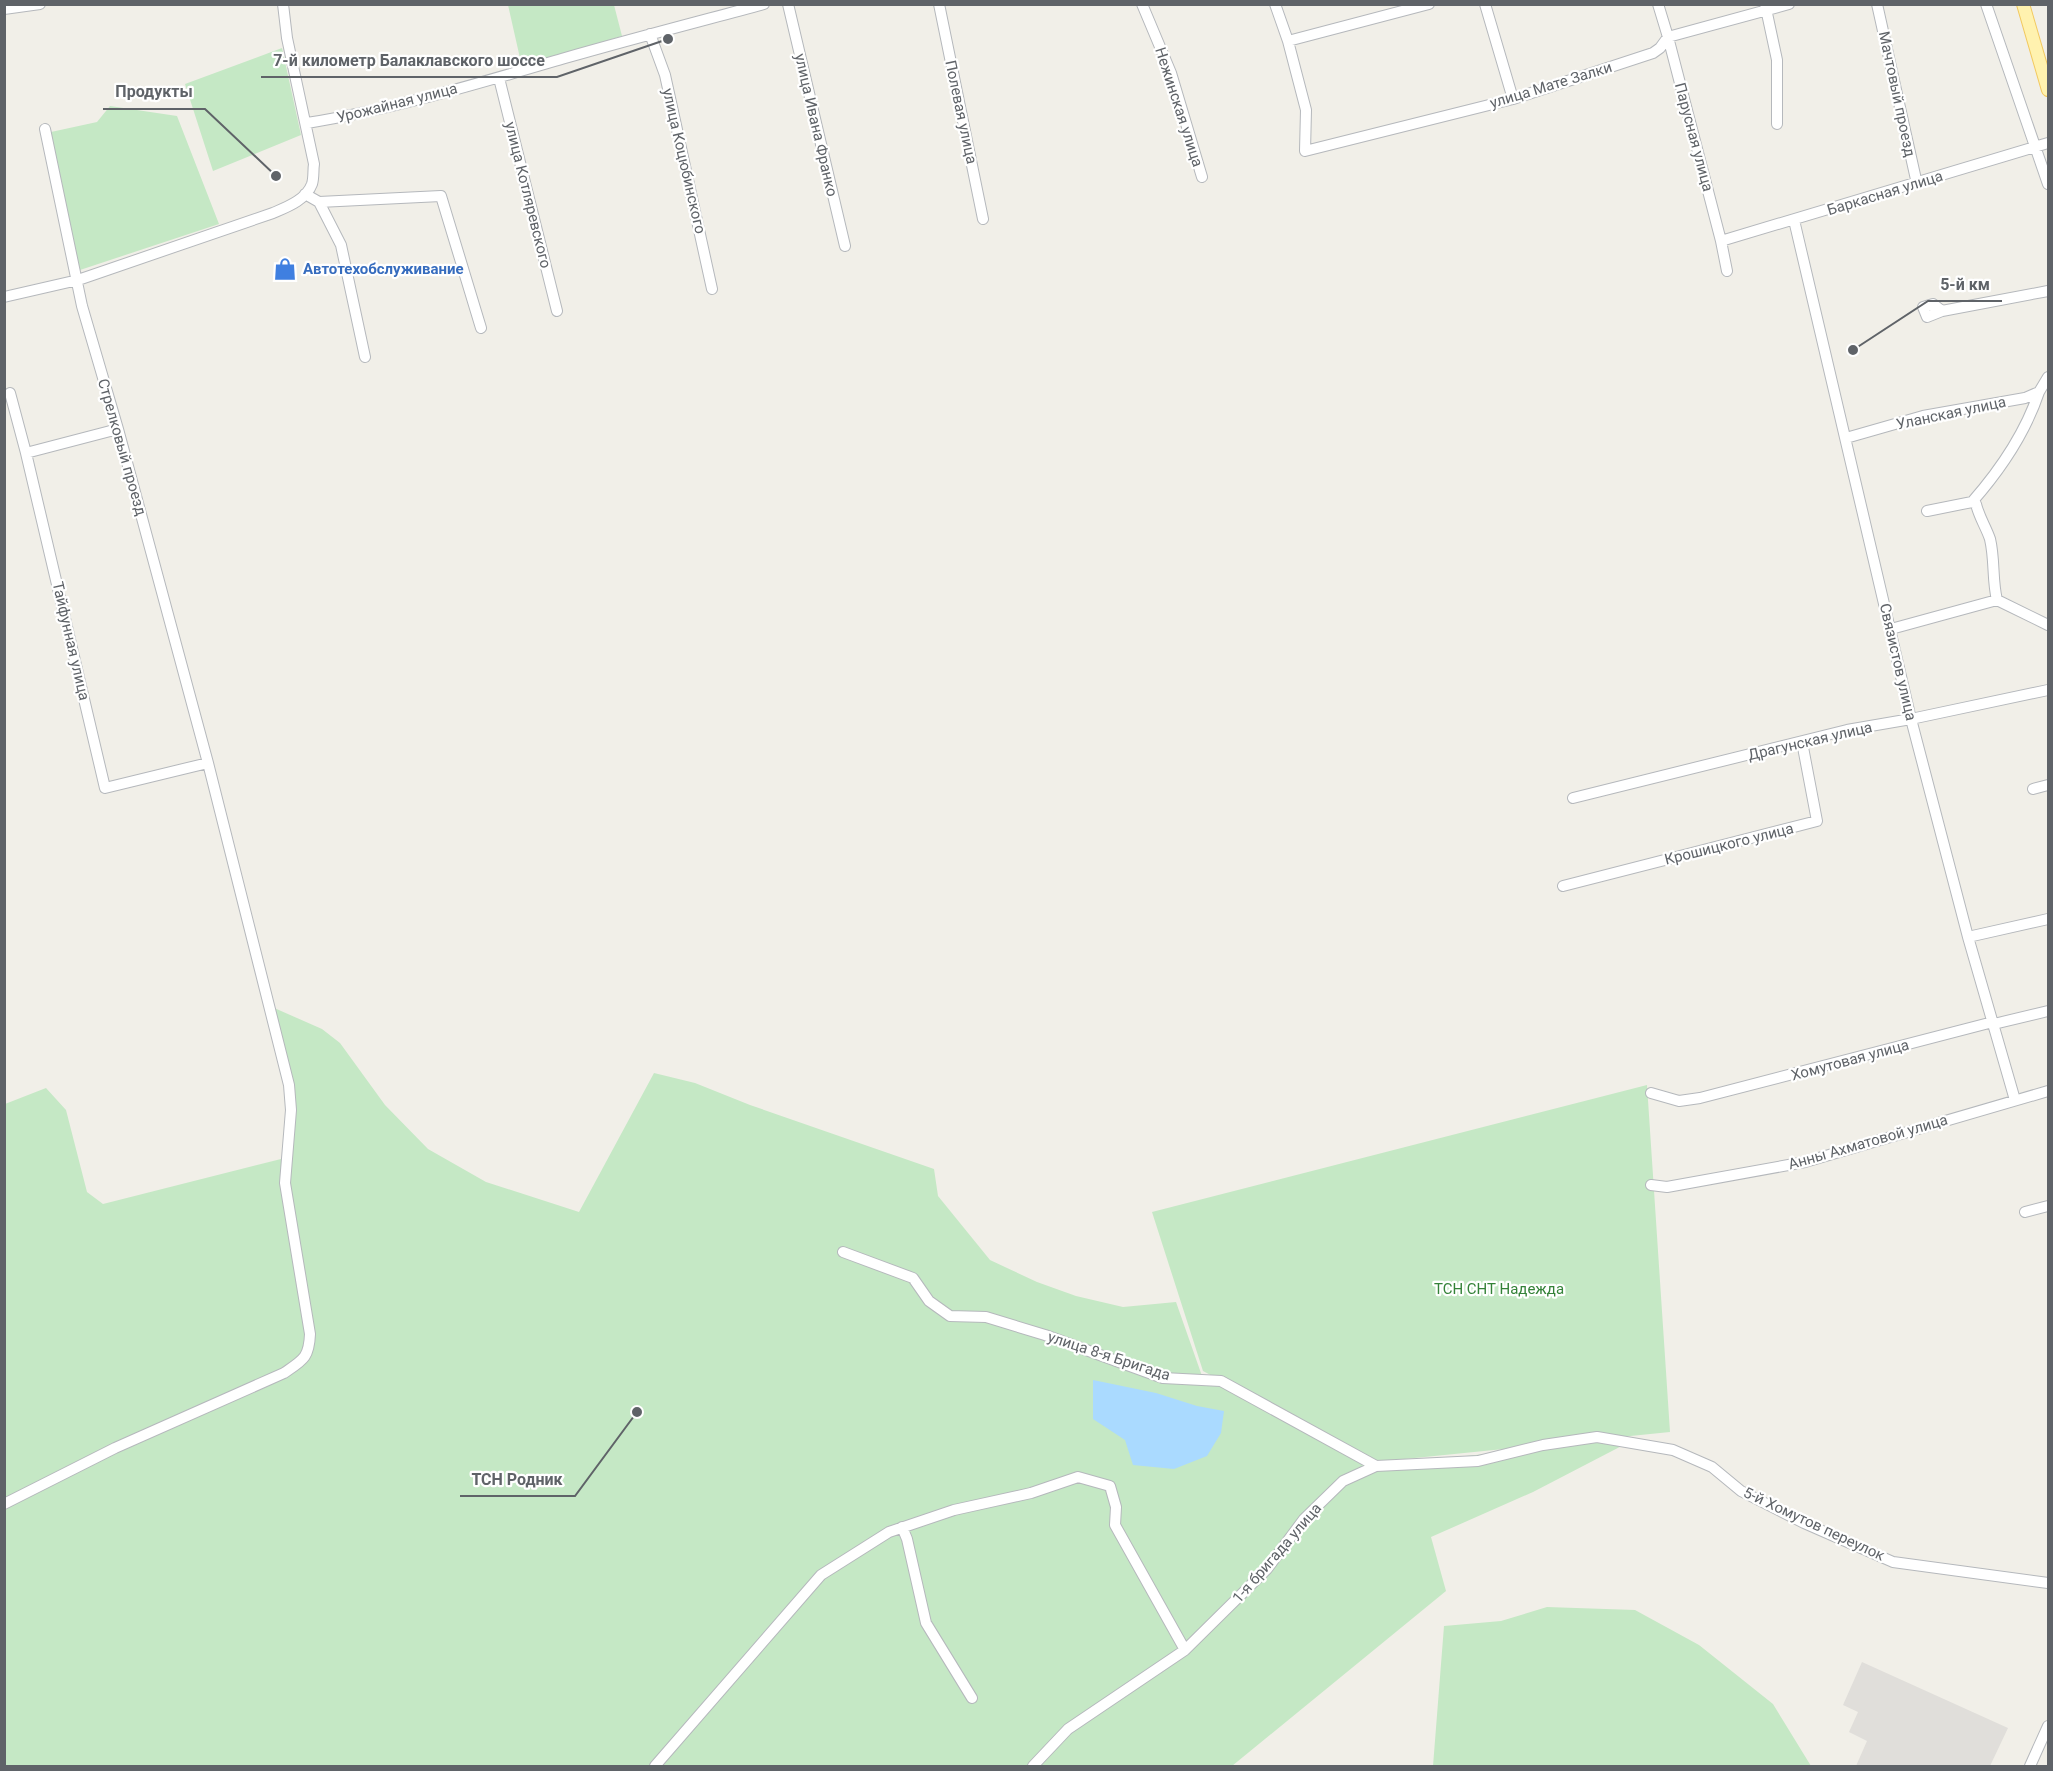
<svg xmlns="http://www.w3.org/2000/svg" width="2053" height="1771" viewBox="0 0 2053 1771" font-family="Roboto,sans-serif">
  <style>
    .industrial { fill: #e0deda }
    .green { fill: #c5e8c5 }
    .water { fill: #aadaff }
    .lines { fill: none; stroke-linecap: round; stroke-linejoin: round }
    .minor-casing { stroke: #b5b8bc; stroke-width: 12 }
    .major-casing { stroke: #f2c960; stroke-width: 14 }
    .minor { stroke: #fff; stroke-width: 10 }
    .major { stroke: #fff2af; stroke-width: 12 }
    .labels { text-anchor: middle; stroke-width: 4.5; stroke-linejoin: round; paint-order: stroke }
    .street-label { font-size: 15px; fill: #5f6368; stroke: #fff }
    .shop-label { font-size: 15px; font-weight: bold; fill: #366cbe; stroke: #fff; text-anchor: start }
    .park-label { font-size: 15px; fill: #348238; stroke: #fff }
    .leader { fill: none; stroke: #5f6368; stroke-width: 2 }
    .callout-dot { fill: #5f6368; stroke: #fff; stroke-width: 2 }
    .callout-label { font-size: 16px; text-anchor: middle; font-weight: bold; fill: #5f6368; stroke: #fff; stroke-width: 4.5; stroke-linejoin: round; paint-order: stroke }
  </style>
  <rect width="100%" height="100%" fill="#f1efe8"/>
  <path class="industrial" d="M1862,1662L2008,1728L1990,1766H1856L1867,1741L1849,1732L1858,1712L1843,1705Z"/>
  <path class="green" d="M508,5H614L622,36L522,67Z
    M282,48L301,135L213,171L185,84Z
    M110,106L177,116L219,224L80,270L51,132L97,122Z
    M272,1007L322,1029L340,1043L385,1105L428,1149L486,1182L579,1212L654,1073L695,1083L750,1105L934,1169L938,1196L990,1260L1037,1282L1076,1296L1123,1307L1176,1302L1202,1376L1366,1464L1437,1459L1637,1438L1533,1492L1431,1537L1446,1591L1232,1766H5V1104L46,1088L66,1110L87,1192L103,1204L289,1157L293,1092Z
    M1647,1085L1670,1432L1375,1462L1203,1371L1152,1212Z
    M1547,1607L1635,1610L1699,1645L1773,1704L1811,1766H1433L1444,1626L1501,1621Z"/>
  <path class="water" d="M1093,1380L1156,1393L1197,1406L1224,1411L1221,1433L1207,1456L1174,1469L1133,1465L1125,1440L1093,1419Z"/>
  <g class="lines">
    <g class="minor-casing">
      <path id="minor" d="M788,4L845,246
        M939,4L983,219
        M1142,4L1171,73L1202,177
        M1275,4L1288,41L1306,110L1305,151L1513,99L1653,53L1660,48L1668,37L1789,4
        M1485,4L1513,99
        M1658,4L1668,37L1721,241L1727,271
        M1765,4L1777,60V124
        M1877,4L1917,184
        M1986,4L2048,184
        M4,9L40,4
        M650,34L665,75L712,289
        M1288,41L1429,4
        M499,78L557,311
        M307,123C394,109 480,83 565,58C631,39 697,22 764,4
        M305,194L319,202L441,196L481,328
        M319,202L341,245L365,357
        M1794,220L1911,719L1968,937L2015,1100
        M1721,241L2048,143
        M4,297L78,280L273,213C287,207 306,200 312,184C314,178 313,170 314,164L287,38L283,4
        M1942,311L1933,304L1923,307L1927,317L1942,311L2048,291
        M2039,392C2025,434 2001,469 1972,502L1976,504C1979,517 1986,527 1990,539C1995,560 1992,580 1997,600L2048,625
        M10,393L26,453L105,788L208,763
        M1846,438L1923,416L2025,398L2039,392L2048,377
        M26,453L118,429
        M1927,511L1972,502
        M1891,629L1997,600
        M2033,789L2048,785
        M1573,798L1847,730L1911,719L2048,690
        M1563,886L1817,821L1802,742
        M1968,937L2048,919
        M1651,1093L1679,1101L1700,1098L1989,1023L1994,1024L2048,1011
        M1651,1185L1667,1187L1805,1162L2048,1091
        M2025,1212L2048,1206
        M843,1252L913,1278L929,1301L950,1316L986,1317L1045,1335L1163,1378L1221,1381L1376,1466
        M4,1504L115,1448L284,1373C303,1360 309,1358 310,1334L285,1183L291,1110L289,1085L208,763L118,429L82,306L45,129
        M902,1527L907,1539L926,1623L972,1698
        M655,1766L821,1575L889,1532L954,1510L1031,1493L1078,1477L1110,1486L1116,1507L1115,1525L1185,1650
        M1033,1766L1068,1729L1185,1650L1267,1569L1304,1519L1343,1481L1376,1466L1478,1461L1543,1445L1597,1437L1673,1450L1712,1467L1741,1491L1804,1523L1893,1562L2048,1583
        M2030,1766L2048,1726"/>
    </g>
    <g class="major-casing">
      <path id="major" d="M2023,4L2048,90"/>
    </g>
    <use href="#minor" class="minor"/>
    <use href="#major" class="major"/>
  </g>
  <defs>
    <g id="shop-bare" transform="scale(1.8)"><path d="M-5-2.5h2.3a2.7 3.5 0 0 1 5.4 0H5L5.5 6h-11ZM-1.5-2.5h3a1.5 2.3 0 0 0-3 0Z" fill="#3f7fe0" stroke="#fff" stroke-width="2.5" paint-order="stroke"/></g>
  </defs>
  <g fill-rule="evenodd">
    <use href="#shop-bare" x="285" y="269"/>
  </g>
  <g class="labels">
    <g class="street-label">
      <text transform="translate(1551 85) rotate(-17)" y="5">улица Мате Залки</text>
      <text transform="translate(1897 94) rotate(78)" y="5">Мачтовый проезд</text>
      <text transform="translate(397 103) rotate(-14)" y="5">Урожайная улица</text>
      <text transform="translate(1179 107) rotate(72)" y="5">Нежинская улица</text>
      <text transform="translate(961 112) rotate(78)" y="5">Полевая улица</text>
      <text transform="translate(816 125) rotate(77)" y="5">улица Ивана Франко</text>
      <text transform="translate(1694 137) rotate(75)" y="5">Парусная улица</text>
      <text transform="translate(684 161) rotate(77)" y="5">улица Коцюбинского</text>
      <text transform="translate(1885 193) rotate(-17)" y="5">Баркасная улица</text>
      <text transform="translate(528 195) rotate(76)" y="5">улица Котляревского</text>
      <text transform="translate(1951 413) rotate(-12)" y="5">Уланская улица</text>
      <text transform="translate(122 447) rotate(74)" y="5">Стрелковый проезд</text>
      <text transform="translate(71 641) rotate(77)" y="5">Тайфунная улица</text>
      <text transform="translate(1898 662) rotate(77)" y="5">Связистов улица</text>
      <text transform="translate(1810 741) rotate(-13)" y="5">Драгунская улица</text>
      <text transform="translate(1729 844) rotate(-14)" y="5">Крошицкого улица</text>
      <text transform="translate(1850 1060) rotate(-15)" y="5">Хомутовая улица</text>
      <text transform="translate(1868 1142) rotate(-16)" y="5">Анны Ахматовой улица</text>
      <text transform="translate(1109 1356) rotate(18)" y="5">улица 8-я Бригада</text>
      <text transform="translate(1814 1524) rotate(25)" y="5">5-й Хомутов переулок</text>
      <text transform="translate(1277 1553) rotate(-49)" y="5">1-я бригада улица</text>
    </g>
    <g class="shop-label">
      <text x="303" y="274">Автотехобслуживание</text>
    </g>
    <g class="park-label">
      <text x="1499" y="1294">ТСН СНТ Надежда</text>
    </g>
  </g>
  <path class="leader" d="M668 39L557 77H261M276 176L205 109H103M1853 350L1928 301H2002M637 1412L575 1496H460"/>
  <g class="callout-dot">
    <circle cx="668" cy="39" r="6"/>
    <circle cx="276" cy="176" r="6"/>
    <circle cx="1853" cy="350" r="6"/>
    <circle cx="637" cy="1412" r="6"/>
  </g>
  <g class="callout-label">
    <text x="409" y="66">7-й километр Балаклавского шоссе</text>
    <text x="154" y="97">Продукты</text>
    <text x="1965" y="290">5-й км</text>
    <text x="517" y="1485">ТСН Родник</text>
  </g>
  <rect width="2053" height="1771" fill="none" stroke="#5f6368" stroke-width="12"/>
</svg>
